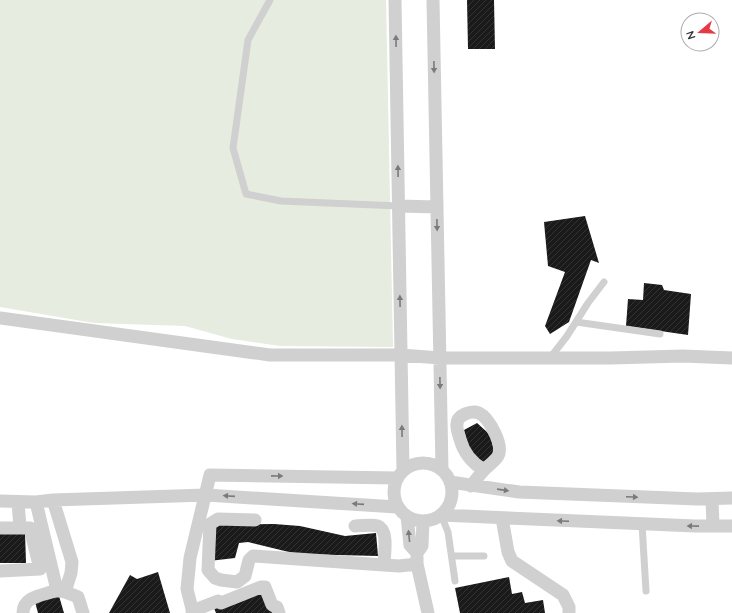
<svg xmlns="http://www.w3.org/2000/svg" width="732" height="613" viewBox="0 0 732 613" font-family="Quicksand,sans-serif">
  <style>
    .green { fill: #e6ecdf }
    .building { fill: url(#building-hatch) }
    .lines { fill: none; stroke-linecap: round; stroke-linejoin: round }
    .lane { stroke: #d0d0d0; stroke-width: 7 }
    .street { stroke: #d0d0d0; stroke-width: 13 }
    .oneway { fill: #7a7a7a }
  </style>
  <defs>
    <pattern id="building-hatch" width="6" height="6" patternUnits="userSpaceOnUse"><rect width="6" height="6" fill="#1a1a1a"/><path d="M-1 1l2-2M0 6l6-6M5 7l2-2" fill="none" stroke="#333"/></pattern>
  </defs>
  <rect width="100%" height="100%" fill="#fff"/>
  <path class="green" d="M0,0H386L393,347L280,346L232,339L185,326L94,323L0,307Z"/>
  <path class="building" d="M467,0H494L495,49H468Z
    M585,216L599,263L591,260L569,322L550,334L545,326L565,272L548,266L544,222Z
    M644,283L662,285L664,290L691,294L688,335L626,326L628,299L643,300Z
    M477,423L487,432L491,438L495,455L483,462L474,455L468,447L464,430Z
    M274,524L300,526L345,536L376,533L378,556L297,554L248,542L239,543L235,558L209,561L216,525Z
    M25,532L26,563H0V533Z
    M158,572L170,613H109L130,575L137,579Z
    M509,577L512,594L522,592L525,603L543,600L545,613H460L455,588Z
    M264,588L272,613H216L214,608Z
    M59,596L64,613H38L35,602Z"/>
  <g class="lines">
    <path class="lane" d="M270,0L248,40L233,148L246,194L281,201L399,206
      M576,322L660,334
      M550,358L567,336L588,303L604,282
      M441,515L448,532L455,581
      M642,524L646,591
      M452,556H484"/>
    <path class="street" d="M395,0L403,470
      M433,0L442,470
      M399,206L437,207
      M0,318L270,355H401L440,358H611L683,356L732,358
      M394 492a29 29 0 1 1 58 0a29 29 0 1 1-58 0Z
      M450,482L519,492L697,499L732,498
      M471,486C476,480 480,474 485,469C489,465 495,461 498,456C504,445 489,418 479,413C471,410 457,415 457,424C456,429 459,435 460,439C464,454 472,463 484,470
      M712,499L713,526
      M53,500L72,562L71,573L65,592
      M0,501L36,502L53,500L206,495L397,507
      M18,502L20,527
      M36,502L57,590
      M441,515L695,526H732
      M407,516L410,545L417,553V564L428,613
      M502,518L508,552L512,561L563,595L569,607V613
      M255,520L218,519L210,524L208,570L215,578L221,580L237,582L245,576L249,560L253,556L384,565L399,566L417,564
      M355,526C362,526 371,524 378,526C389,530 384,556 384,565
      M0,528H30L40,569L0,571
      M417,553L422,546L423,521
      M192,611L218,601L221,603L261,587H265L272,605L277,607L279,613
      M23,613C23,599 37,596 48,593C51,592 54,591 57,591C64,590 72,595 78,597L83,613
      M193,613L187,589L190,558L210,475L397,478"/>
  </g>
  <defs><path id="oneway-solid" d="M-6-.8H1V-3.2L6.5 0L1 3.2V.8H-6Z"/></defs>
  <g class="oneway">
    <use href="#oneway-solid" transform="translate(396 41) rotate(-91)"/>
    <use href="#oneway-solid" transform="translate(434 67) rotate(89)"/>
    <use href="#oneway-solid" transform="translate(398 171) rotate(-91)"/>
    <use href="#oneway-solid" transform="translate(437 225) rotate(89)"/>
    <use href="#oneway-solid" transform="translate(400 301) rotate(-91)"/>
    <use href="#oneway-solid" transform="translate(440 383) rotate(89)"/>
    <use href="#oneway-solid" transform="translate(402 431) rotate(-91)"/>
    <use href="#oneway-solid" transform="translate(277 476) rotate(1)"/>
    <use href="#oneway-solid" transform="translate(503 490) rotate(8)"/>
    <use href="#oneway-solid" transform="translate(229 496) rotate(-176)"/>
    <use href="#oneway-solid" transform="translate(632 497) rotate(2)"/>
    <use href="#oneway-solid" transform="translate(358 504) rotate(-176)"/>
    <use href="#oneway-solid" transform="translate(563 521) rotate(-178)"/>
    <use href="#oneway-solid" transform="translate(693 526) rotate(-179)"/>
    <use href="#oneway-solid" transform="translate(409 536) rotate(-96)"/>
  </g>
  <g transform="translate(700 32) rotate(251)"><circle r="19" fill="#ffffff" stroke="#adadad"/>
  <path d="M0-3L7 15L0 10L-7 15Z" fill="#e63946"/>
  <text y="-6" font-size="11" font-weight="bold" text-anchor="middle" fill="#333333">N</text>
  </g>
</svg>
